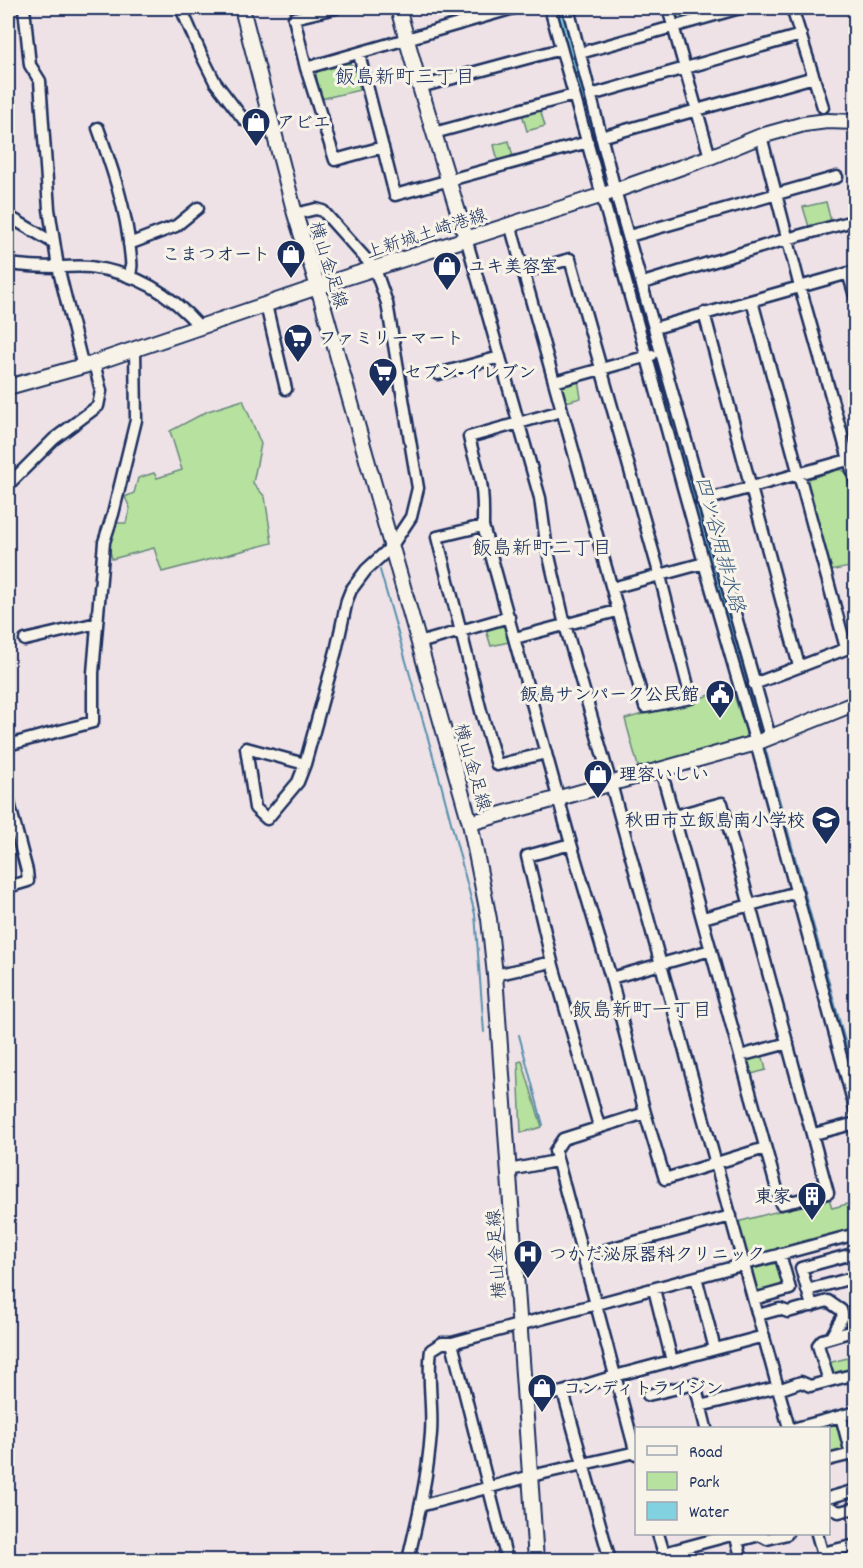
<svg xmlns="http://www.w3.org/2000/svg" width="863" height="1568" viewBox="0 0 863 1568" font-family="Dekko,'Klee One',sans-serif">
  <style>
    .green { fill: #b7e19e; stroke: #69887e; stroke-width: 1.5 }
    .water { fill: #82d1e0; stroke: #5990ac; stroke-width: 1.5 }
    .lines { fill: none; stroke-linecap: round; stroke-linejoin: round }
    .stream { stroke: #5990ac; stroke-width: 2 }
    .street-casing { stroke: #1b2f5e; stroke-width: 15 }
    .secondary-casing { stroke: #1b2f5e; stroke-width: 18 }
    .street { stroke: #f7f3e8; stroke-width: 10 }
    .secondary { stroke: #f7f3e8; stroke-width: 14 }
    .labels { text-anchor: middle; stroke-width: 6; stroke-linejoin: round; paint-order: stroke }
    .poi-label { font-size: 18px; font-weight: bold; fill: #1b2f5e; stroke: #f7f3e8; text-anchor: start }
    .street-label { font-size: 18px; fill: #1b2f5e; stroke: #f7f3e8 }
    .neighbourhood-label { font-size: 20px; fill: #1b2f5e; stroke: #f7f3e8 }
    .water-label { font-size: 20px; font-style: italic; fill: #35587e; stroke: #f7f3e8 }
  </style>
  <rect width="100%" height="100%" fill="#eee2e7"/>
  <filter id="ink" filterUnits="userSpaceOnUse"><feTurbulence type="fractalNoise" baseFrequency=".0167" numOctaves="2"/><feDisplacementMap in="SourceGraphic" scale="12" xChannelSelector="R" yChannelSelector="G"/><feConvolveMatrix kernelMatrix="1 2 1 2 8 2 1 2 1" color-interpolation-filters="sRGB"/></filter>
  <g filter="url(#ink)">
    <path class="green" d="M674,8H721L681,20L676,19Z
      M348,63L354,66L360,90L320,99L316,74L318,70Z
      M540,109L545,126L527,131L522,114Z
      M509,141L513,157L498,161L494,145Z
      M826,202L832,225L810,230L803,207Z
      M578,379L581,398L562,403L558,386Z
      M243,400L261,444L253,483L265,497L272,543L162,572L154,548L112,559L108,543L117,523H126L130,508L125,497L134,493L138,478L154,473L157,478L182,470L170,431L208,411Z
      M839,469L846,472L855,508V566L830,571L806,485L808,479Z
      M501,622L506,625L509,642L491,646L485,627Z
      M732,689L746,732L745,741L639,770L625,719Z
      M762,1053L766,1070L748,1075L745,1061L747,1057Z
      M522,1061L542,1127L521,1133L518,1062Z
      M829,1198L832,1208L855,1202V1229L746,1258L737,1222Z
      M777,1263L783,1286L758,1291L752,1269Z
      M855,1356V1375H832L828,1363Z
      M838,1421L847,1450L829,1455L828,1428H810Z"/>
    <path class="water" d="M556,8H564L855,1077V1097L792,860Z"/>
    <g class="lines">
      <path class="stream" d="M380,570L441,784L475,914L484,1032
        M519,1035L543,1125"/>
      <g class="street-casing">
        <path id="street" d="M24,8L30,65L40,81L49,209L58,267L83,367
          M181,8L201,54L215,82L244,120L249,122L270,118
          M336,8L294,18L306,68L335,160L383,147
          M550,8L704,563L756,743L856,1112
          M568,8L615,190L770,737
          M668,8L710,157
          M792,8L823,107
          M580,53L740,8
          M359,54L395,195L588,142
          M306,68L514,8
          M420,87L561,49
          M591,95L801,35
          M98,128C112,168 126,207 130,250C131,260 133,268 129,277
          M434,133L574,95
          M761,136L800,287L856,484
          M601,137L814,77
          M295,214L316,209L323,211L375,269L387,303L418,488L411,517L391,547L366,570L351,590L347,600L336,651L305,764L298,782L267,819L255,808L246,748L305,764
          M8,216L54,243
          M510,224L645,707L691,698L660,576L570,259L524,272
          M629,236L837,177
          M466,238L540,498L546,543L565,625L611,784L789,1428
          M129,244L176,226L198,208
          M8,264C24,266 41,267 58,267C69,267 80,266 90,267C137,273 170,293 200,327
          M848,273L856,299
          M643,283L787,239L853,221
          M752,301L846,648
          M266,305L286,389
          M704,313L799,666
          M655,328L856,271
          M438,374L500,357
          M554,382L652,355
          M561,411L469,437C472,451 477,465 480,478C484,494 483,510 483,526L571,844L611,978L645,1113L665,1179L765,1148
          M8,485L54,439L98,406L101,391L94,363
          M702,501L855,458
          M483,526L437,537L481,711L497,765L546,753
          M612,588L704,563
          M515,638L617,611
          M25,640L97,623
          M419,643L509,617
          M754,684L856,645
          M8,745L93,722V673L104,542L113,514L136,420L135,349
          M661,770L781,1204L828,1193L722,803L674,816
          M8,799L27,871L28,881L8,887
          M571,844L527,856L552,962L599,1126
          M703,918L797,892
          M495,975L552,962
          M611,978L711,950
          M740,1056L788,1043
          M814,1134L856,1123
          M509,1170L556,1161
          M583,1256L731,1216
          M696,1277L715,1349
          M654,1289L672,1361
          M807,1290L856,1277
          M754,1299L790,1289L780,1254
          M812,1306L801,1268L856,1253
          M758,1315L780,1309L788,1312L828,1301L841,1310L843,1316L831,1337
          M829,1381L818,1345L822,1340L856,1330
          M778,1390L801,1382L810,1386L848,1376L856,1380
          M563,1392L615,1376L764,1336
          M648,1395L695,1384L706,1428
          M525,1400L563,1392L610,1560
          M700,1406L778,1387
          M841,1416L851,1454
          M796,1428L856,1412
          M636,1454L555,1151L563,1139L645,1113
          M828,1460L856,1453
          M828,1498L856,1490
          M420,1506L531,1476L636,1452
          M828,1509L831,1508L839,1512L856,1508
          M658,1534L666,1560
          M735,1534L742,1560
          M817,1534L824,1559
          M737,1541L760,1535L767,1539L787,1534
          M664,1553L735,1534
          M822,1553L856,1545
          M408,1560C418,1518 428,1476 431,1433C433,1405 427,1378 431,1350L442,1343H452
          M507,1560L452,1343L856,1234"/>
      </g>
      <g class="secondary-casing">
        <path id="secondary" d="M242,8L295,214L318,287L470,823L489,919L495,975L536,1560
          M398,8L420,87L466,238
          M8,387L94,363L338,280L603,195L710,157L761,136L804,124L827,121L856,122
          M470,823L756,743L856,703"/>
      </g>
      <use href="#street" class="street"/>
      <use href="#secondary" class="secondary"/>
    </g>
  </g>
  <defs>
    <g id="shop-pin" transform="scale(1.5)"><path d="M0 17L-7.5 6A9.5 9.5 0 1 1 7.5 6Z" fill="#1b2f5e" stroke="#f7f3e8"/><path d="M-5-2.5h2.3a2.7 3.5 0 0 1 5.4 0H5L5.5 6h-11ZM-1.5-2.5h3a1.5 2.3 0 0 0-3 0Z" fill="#fff"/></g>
    <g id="supermarket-pin" transform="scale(1.5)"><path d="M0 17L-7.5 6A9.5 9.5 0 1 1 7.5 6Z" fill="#1b2f5e" stroke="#f7f3e8"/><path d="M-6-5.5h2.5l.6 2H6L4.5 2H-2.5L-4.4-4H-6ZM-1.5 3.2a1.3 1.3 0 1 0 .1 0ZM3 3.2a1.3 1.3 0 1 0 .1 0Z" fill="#fff"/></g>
    <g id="civic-pin" transform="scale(1.5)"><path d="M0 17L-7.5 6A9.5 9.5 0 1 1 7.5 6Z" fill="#1b2f5e" stroke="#f7f3e8"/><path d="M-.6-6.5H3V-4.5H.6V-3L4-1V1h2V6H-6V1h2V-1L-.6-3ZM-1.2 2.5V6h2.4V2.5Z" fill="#fff"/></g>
    <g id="school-pin" transform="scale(1.5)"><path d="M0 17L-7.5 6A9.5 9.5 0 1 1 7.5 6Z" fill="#1b2f5e" stroke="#f7f3e8"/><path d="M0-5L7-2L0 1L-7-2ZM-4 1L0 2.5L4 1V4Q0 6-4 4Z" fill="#fff"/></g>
    <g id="building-pin" transform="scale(1.5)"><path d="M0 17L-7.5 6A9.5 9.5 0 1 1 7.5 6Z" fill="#1b2f5e" stroke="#f7f3e8"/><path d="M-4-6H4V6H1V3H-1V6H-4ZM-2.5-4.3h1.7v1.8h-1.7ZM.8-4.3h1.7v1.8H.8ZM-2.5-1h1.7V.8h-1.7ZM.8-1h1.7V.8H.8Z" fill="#fff"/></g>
    <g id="hospital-pin" transform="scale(1.5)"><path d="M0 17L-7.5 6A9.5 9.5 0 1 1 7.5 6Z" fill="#1b2f5e" stroke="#f7f3e8"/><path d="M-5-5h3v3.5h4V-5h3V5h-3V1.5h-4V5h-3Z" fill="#fff"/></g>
  </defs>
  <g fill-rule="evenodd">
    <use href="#shop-pin" x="256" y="122"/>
    <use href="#shop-pin" x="291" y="254"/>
    <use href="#shop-pin" x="447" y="266"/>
    <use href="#supermarket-pin" x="298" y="338"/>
    <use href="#supermarket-pin" x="383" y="372"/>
    <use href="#civic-pin" x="720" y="694"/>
    <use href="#shop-pin" x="598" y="774"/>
    <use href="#school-pin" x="826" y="820"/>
    <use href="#building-pin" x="812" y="1196"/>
    <use href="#hospital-pin" x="528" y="1254"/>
    <use href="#shop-pin" x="542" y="1388"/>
  </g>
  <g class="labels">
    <g class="poi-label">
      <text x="277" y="128">アビエ</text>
      <text x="270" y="260" text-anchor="end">こまつオート</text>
      <text x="468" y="272">ユキ美容室</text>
      <text x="319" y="344">ファミリーマート</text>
      <text x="404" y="378">セブン-イレブン</text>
      <text x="699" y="700" text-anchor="end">飯島サンパーク公民館</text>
      <text x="619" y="780">理容いしい</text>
      <text x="805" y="826" text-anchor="end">秋田市立飯島南小学校</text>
      <text x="791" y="1202" text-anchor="end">東家</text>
      <text x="549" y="1260">つかだ泌尿器科クリニック</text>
      <text x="563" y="1394">コンディトライジン</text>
    </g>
    <g class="street-label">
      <text transform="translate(426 233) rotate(-18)" y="6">上新城土崎港線</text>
      <text transform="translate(329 265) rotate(73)" y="6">横山金足線</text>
      <text transform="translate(473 767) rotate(74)" y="6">横山金足線</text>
      <text transform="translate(496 1254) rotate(-94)" y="6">横山金足線</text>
    </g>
    <g class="neighbourhood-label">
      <text x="405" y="83">飯島新町三丁目</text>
      <text x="542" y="554">飯島新町二丁目</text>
      <text x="642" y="1016">飯島新町一丁目</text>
    </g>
    <g class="water-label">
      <text transform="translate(721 544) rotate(75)" y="7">四ツ谷用排水路</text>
    </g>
  </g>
  <rect width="863" height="1568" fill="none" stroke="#f7f3e8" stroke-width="30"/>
  <rect x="15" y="15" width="833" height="1538" fill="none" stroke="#1b2f5e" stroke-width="2" filter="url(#ink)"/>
  <rect x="635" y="1427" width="195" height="108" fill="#f7f3e8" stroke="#9fa5b1" stroke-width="1.5"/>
  <rect x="647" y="1446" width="30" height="9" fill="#f7f3e8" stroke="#9fa5b1" stroke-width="1.5"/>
  <text x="689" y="1457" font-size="18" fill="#1b2f5e">Road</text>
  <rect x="647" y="1472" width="30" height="18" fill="#b7e19e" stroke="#9fa5b1" stroke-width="1.5"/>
  <text x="689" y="1487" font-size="18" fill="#1b2f5e">Park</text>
  <rect x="647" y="1502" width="30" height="18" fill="#82d1e0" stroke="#9fa5b1" stroke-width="1.5"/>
  <text x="689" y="1517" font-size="18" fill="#1b2f5e">Water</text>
</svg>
